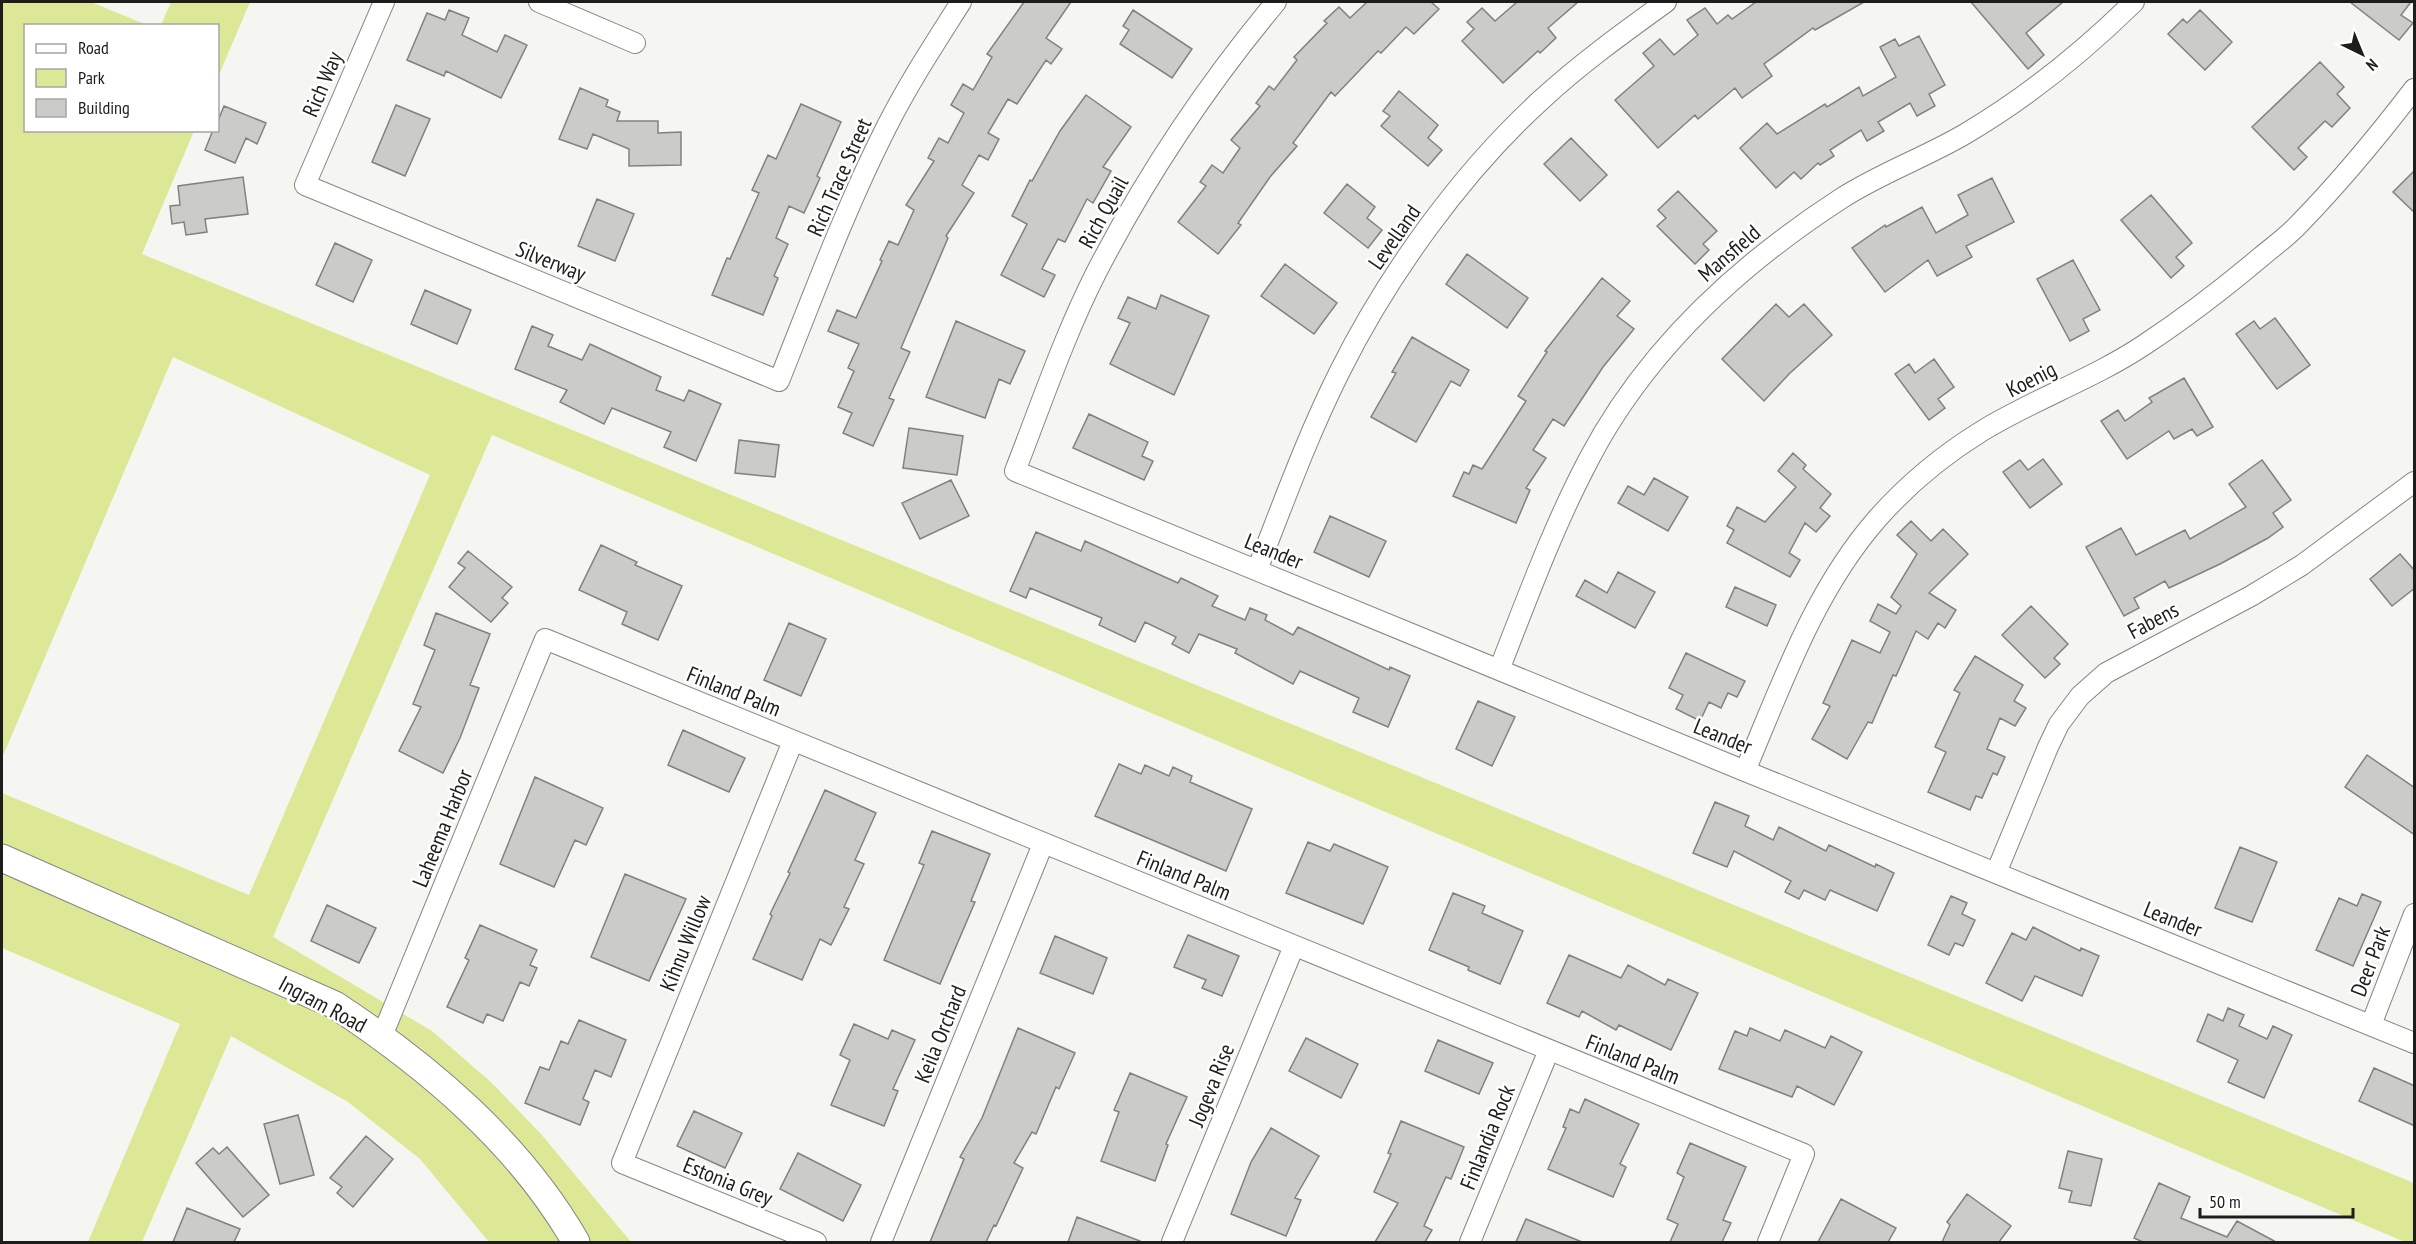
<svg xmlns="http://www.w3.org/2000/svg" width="2416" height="1244" viewBox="0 0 2416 1244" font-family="'PT Sans Narrow',sans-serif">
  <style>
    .green { fill: #dce896 }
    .building { fill: #cbccc7; stroke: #81827d; stroke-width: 1.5 }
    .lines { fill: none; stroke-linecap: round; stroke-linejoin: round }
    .street-casing { stroke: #858681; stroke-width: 22 }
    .secondary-casing { stroke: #858681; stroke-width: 29 }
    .street { stroke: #fff; stroke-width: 20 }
    .secondary { stroke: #fff; stroke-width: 27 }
    .labels { text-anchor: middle; stroke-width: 5; stroke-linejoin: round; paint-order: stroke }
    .street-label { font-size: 22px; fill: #1d1e1c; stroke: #fff }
  </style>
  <rect width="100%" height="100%" fill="#f5f6f1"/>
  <path class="green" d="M2,2H91L147,25L26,26V130L194,131L142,254L2414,1183V1242H2405L492,435L273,937L432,1031L492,1083L541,1134L631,1242H489L420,1159L348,1102L231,1036L142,1242H88L180,1024L2,948V793L249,895L430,475L173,357L2,758Z
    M171,2H250L218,77V26L161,25Z"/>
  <path class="building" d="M1024,2H1071L1046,38L1062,49L1051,64L1046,60L1017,104L1008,99L988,133L999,139L988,160L979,155L962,185L974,193L946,236L948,238L901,348L910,352L889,398L894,400L873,446L843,433L852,413L838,407L854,371L848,368L859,344L828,331L837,310L856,318L882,261L880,260L889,241L898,245L914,210L906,205L934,161L928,158L939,138L948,143L964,113L951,105L963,84L973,90L992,57L987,54Z
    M1367,2H1431L1439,9L1414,34L1406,27L1381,53L1378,51L1335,96L1331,92L1293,143L1297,146L1270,177L1238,223L1241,225L1218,254L1178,222L1206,186L1200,182L1212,165L1223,173L1240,148L1231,140L1260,106L1256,103L1269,86L1274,90L1297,60L1294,57L1327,23L1324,21L1339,7L1350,18Z
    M1517,2H1578L1548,28L1556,38L1540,53L1538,51L1503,83L1462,41L1474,29L1467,22L1482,8L1495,21Z
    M1756,2H1864L1815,30L1813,28L1764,64L1772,76L1742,98L1735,88L1698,119L1695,115L1658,148L1615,100L1654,66L1643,53L1660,39L1674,55L1698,35L1687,20L1705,8L1717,24L1728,15L1732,19Z
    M1971,2H2063L2026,33L2044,55L2028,69Z
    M2350,2H2411L2401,15L2413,23L2399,40Z
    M449,10L469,18L462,35L497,52L505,35L527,45L501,98L446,71L444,76L407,60L427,13L445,20Z
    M1133,10L1192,49L1172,78L1120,44L1129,30L1123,26Z
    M2200,10L2232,42L2205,70L2168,34L2183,19L2187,23Z
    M1919,36L1945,85L1929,94L1935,106L1917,116L1910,103L1878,122L1884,131L1867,141L1861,130L1830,150L1834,156L1820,165L1818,163L1801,179L1794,172L1776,188L1740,148L1767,123L1777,134L1825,104L1827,107L1859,87L1863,96L1896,77L1880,47L1895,39L1899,46Z
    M2320,62L2344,87L2337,94L2350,108L2332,127L2325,121L2298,148L2307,157L2294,170L2252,127Z
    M580,88L608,100L606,106L620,112L617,121H658V133L681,132V165L629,166V149L593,134L587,149L559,139Z
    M1399,91L1438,125L1428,138L1442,150L1428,166L1381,126L1390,116L1383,111Z
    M1086,95L1131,127L1103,167L1111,171L1093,203L1087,199L1065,242L1058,239L1042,269L1055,275L1044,297L1001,275L1027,224L1012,216L1030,180L1032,181L1060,131Z
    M801,104L841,122L817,176L820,178L804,213L789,206L776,238L788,244L774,276L778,278L763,315L712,295L727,258L730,259L759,193L752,190L768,155L776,159Z
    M396,105L430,119L405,176L372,162Z
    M224,106L266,123L257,144L246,138L235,163L205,150L213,130H218V121Z
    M1571,138L1607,175L1580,201L1544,164Z
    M2415,170V213L2393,192Z
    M243,177L248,214L205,219L207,232L186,235L184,222L172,224L170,206L180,205L178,186Z
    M1992,178L2014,222L1966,246L1972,257L1937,276L1928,260L1885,292L1852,248L1885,225L1886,227L1922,207L1936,233L1968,215L1958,195Z
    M1347,184L1375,207L1367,218L1382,230L1368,248L1324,213Z
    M1678,191L1717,231L1703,244L1709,250L1695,264L1657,226L1666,218L1658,210Z
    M2151,195L2192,243L2176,257L2184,266L2171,278L2121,220Z
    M597,199L634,214L615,261L578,246Z
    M335,243L372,260L353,302L316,285Z
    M1467,254L1528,298L1507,328L1446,284Z
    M2073,260L2100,310L2083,319L2089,331L2070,341L2037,279Z
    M1285,264L1337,303L1314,334L1261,296Z
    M1602,278L1630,301L1617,316L1634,329L1603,367L1564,426L1553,419L1533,450L1546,458L1526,488L1530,490L1516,523L1453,496L1464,472L1469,474L1473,465L1482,469L1526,401L1518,396L1547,352L1545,351Z
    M425,290L471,310L457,344L411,324Z
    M1161,295L1209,316L1174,395L1110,364L1130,323L1118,318L1128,297L1156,309Z
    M1776,304L1789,317L1804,304L1832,335L1789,374L1764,401L1722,359Z
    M2275,318L2310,365L2277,389L2236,334L2254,321L2260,329Z
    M956,321L1025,351L1010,384L999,379L985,418L926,397Z
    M532,326L553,335L548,346L582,360L590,344L661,377L656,390L684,401L689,390L721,404L696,461L664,447L671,432L612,408L604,424L560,402L567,390L515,369Z
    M1412,337L1469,370L1460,386L1451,381L1416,442L1371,417L1396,373L1392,372Z
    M1934,359L1954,387L1938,399L1945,408L1929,420L1895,374L1909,364L1915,373Z
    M2184,378L2213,427L2197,436L2192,429L2174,439L2169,431L2127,459L2101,421L2118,410L2125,421L2152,402L2149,398Z
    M1089,414L1148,442L1142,456L1153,461L1144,480L1073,448Z
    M909,428L963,436L957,475L903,468Z
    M739,440L779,445L775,477L735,473Z
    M1793,453L1806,465L1803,469L1831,494L1820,508L1830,516L1816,532L1805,523L1789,553L1800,560L1790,577L1727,543L1734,530L1727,526L1737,507L1765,522L1796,487L1778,471Z
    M2043,459L2062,484L2030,508L2003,472L2020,460L2028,470Z
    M2262,460L2291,500L2273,513L2283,527L2268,538L2220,564L2169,588L2165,581L2134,598L2139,608L2124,616L2086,547L2121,528L2136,555L2185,530L2190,539L2246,507L2229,484Z
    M1654,478L1688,497L1668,531L1618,503L1628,486L1644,495Z
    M951,480L969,516L920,539L902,503Z
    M1330,516L1386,541L1369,577L1314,552Z
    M1911,521L1931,541L1943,529L1968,554L1929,593L1956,610L1945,628L1938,623L1928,639L1916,631L1896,676L1893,675L1872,723L1868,722L1847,759L1812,739L1830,706L1823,703L1852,640L1880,653L1890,632L1870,621L1878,604L1896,614L1901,606L1891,597L1917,554L1897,535Z
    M1036,532L1081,551L1085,541L1178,583L1181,578L1218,596L1212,606L1245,620L1250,608L1267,615L1265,620L1293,635L1298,627L1389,670L1390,667L1410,676L1388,727L1353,712L1359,698L1300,671L1293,684L1235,653L1237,649L1199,634L1189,653L1172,644L1176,637L1145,622L1135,642L1099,625L1102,618L1030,588L1026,598L1010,591Z
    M601,545L637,562L635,565L682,586L658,640L622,624L627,612L579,590Z
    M468,551L512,587L502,598L508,603L491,622L449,587L465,568L458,563Z
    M2400,554L2415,571V588L2392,606L2370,579Z
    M1618,572L1655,592L1635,628L1576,596L1585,580L1607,593Z
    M1735,587L1776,605L1767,626L1726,607Z
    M2031,606L2068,644L2054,658L2060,664L2045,678L2002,635Z
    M436,613L490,634L470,685L479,688L460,738L443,773L399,751L421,707L413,704L435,650L424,645Z
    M789,623L826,639L801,696L764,680Z
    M1686,653L1745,681L1737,697L1728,693L1721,708L1709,702L1700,721L1676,709L1683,695L1669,688Z
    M1975,656L2023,685L2014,701L2026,708L2015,726L2000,718L1987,749L2005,757L1997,775L1993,773L1982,798L1976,796L1970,810L1928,792L1946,752L1935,747L1960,693L1954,690Z
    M1478,701L1515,717L1492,766L1456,749Z
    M683,730L745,758L729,792L668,765Z
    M2367,755L2415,788V835L2345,787Z
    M1119,764L1141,774L1145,765L1169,776L1173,767L1192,776L1190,782L1252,809L1226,871L1095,816Z
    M535,777L603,808L586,845L575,840L554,887L500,864Z
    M825,790L876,813L855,860L864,864L844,907L849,909L831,945L820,939L802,980L753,959L772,916L770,914L790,873L788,872Z
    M1715,802L1749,816L1745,826L1773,840L1779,827L1826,851L1829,845L1875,867L1876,864L1894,873L1877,911L1830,890L1825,900L1804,890L1799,899L1785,892L1791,881L1734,851L1727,867L1693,853Z
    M932,831L990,854L971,901L975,902L940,984L884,960L924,865L919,863Z
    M1308,842L1330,851L1334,844L1388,867L1363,924L1286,893Z
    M2240,847L2277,862L2252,922L2215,908Z
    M625,874L686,899L649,981L591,957Z
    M1453,893L1485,906L1482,913L1523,931L1500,984L1468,970L1469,967L1429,950Z
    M2362,894L2381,902L2353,966L2316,950L2339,898L2357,906Z
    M1951,896L1967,903L1962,914L1975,920L1963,946L1955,943L1949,955L1928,945Z
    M327,905L376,928L359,963L311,941Z
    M480,925L537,950L530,965L537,968L529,986L520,982L503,1021L487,1014L483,1023L447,1007L469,960L465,958Z
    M2033,927L2080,951L2081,948L2099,956L2082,996L2035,976L2022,1001L1986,983L2012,933L2026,940Z
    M1188,935L1239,956L1222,996L1202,988L1206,980L1174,967Z
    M1055,936L1107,958L1093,994L1040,973Z
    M1569,955L1621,978L1628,965L1665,985L1668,979L1698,993L1671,1050L1619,1025L1616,1030L1582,1011L1579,1017L1547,1003Z
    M2228,1008L2244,1015L2239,1026L2267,1039L2273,1026L2292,1035L2264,1098L2228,1082L2238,1060L2197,1041L2208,1014L2223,1021Z
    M579,1020L626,1040L611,1077L595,1070L583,1099L589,1102L580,1125L525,1103L540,1067L549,1070L561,1041L568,1044Z
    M854,1024L888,1039L892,1030L915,1040L893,1089L898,1091L884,1126L831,1105L850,1060L840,1055Z
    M1018,1028L1075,1053L1059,1089L1056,1087L1036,1134L1032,1132L1014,1163L1023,1168L996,1226L994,1225L986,1242H930L964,1159L960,1157L982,1118Z
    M1750,1028L1780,1041L1785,1030L1825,1048L1831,1036L1862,1052L1834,1105L1797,1086L1792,1097L1719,1069L1735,1031L1747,1036Z
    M1306,1038L1358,1064L1341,1098L1289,1071Z
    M1438,1040L1493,1063L1479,1094L1425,1071Z
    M2374,1068L2415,1086V1126L2359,1101Z
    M1130,1073L1187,1097L1166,1144L1168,1145L1155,1181L1101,1161L1119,1112L1114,1110Z
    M1585,1099L1639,1124L1620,1164L1626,1167L1613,1197L1548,1169L1566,1128L1563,1127L1570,1109L1579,1113Z
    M694,1111L742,1133L725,1168L677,1146Z
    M298,1115L314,1175L280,1184L264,1124Z
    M1401,1121L1464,1147L1451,1179L1446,1177L1424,1226L1432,1230L1425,1242H1375L1398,1203L1374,1192L1391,1154L1388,1153Z
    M1271,1128L1319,1156L1295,1198L1301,1200L1286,1236L1231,1214L1251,1162Z
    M366,1136L393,1159L353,1207L337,1193L342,1187L330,1178Z
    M1690,1143L1746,1167L1723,1220L1731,1223L1722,1242H1670L1678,1224L1667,1219L1684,1177L1677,1173Z
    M227,1147L269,1195L243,1217L196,1163L213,1148L219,1154Z
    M2068,1151L2102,1159L2091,1206L2069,1202L2072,1191L2059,1188Z
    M798,1153L861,1185L843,1221L780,1189Z
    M2159,1183L2190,1197L2181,1218L2227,1237L2237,1221L2276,1242H2143L2134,1238Z
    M1967,1194L2011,1226L1999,1242H1942L1950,1225L1947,1222Z
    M1841,1199L1896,1228L1888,1242H1818Z
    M187,1208L240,1229L234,1242H173Z
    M1077,1217L1140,1241V1242H1068Z
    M1526,1219L1582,1242H1516Z"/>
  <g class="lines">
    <g class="street-casing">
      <path id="street" d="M384,2L305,185L779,381C813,296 845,209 886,128C908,84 935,43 961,2
        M539,2L635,43
        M1276,2C1206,86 1146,176 1096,273C1064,336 1041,405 1015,471L1745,771L2414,1043
        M1257,570C1283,504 1307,437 1339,373C1387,276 1461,173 1541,100C1580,64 1623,33 1666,2
        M1499,670C1527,599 1553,527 1589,459C1646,350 1740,264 1842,198C1881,173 1926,157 1965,134C2028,97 2083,52 2134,2
        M793,741L622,1163L816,1242
        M1745,771C1782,684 1814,591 1877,519C1907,485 1943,455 1982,431C2034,399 2093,379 2144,345C2185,318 2224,288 2262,256C2274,246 2288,236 2299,224C2340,182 2378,136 2414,89
        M1996,873L2048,747L2059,724L2080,696L2106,673L2251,596L2302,565L2414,482
        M2371,1025L2414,914
        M382,1036L545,639L1804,1154L1768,1242
        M881,1242L1043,844
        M1172,1242L1294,946
        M1470,1242L1549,1050"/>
    </g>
    <g class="secondary-casing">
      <path id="secondary" d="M2,858L335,1005C429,1067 519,1143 576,1242"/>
    </g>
    <use href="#street" class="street"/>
    <use href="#secondary" class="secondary"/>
  </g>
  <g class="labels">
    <g class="street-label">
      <text transform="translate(322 84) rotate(-67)" y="8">Rich Way</text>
      <text transform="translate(839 177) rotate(-66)" y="8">Rich Trace Street</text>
      <text transform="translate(1103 212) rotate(-61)" y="8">Rich Quail</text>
      <text transform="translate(1394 237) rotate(-55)" y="8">Levelland</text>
      <text transform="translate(1729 253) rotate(-41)" y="8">Mansfield</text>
      <text transform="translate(551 261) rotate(22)" y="8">Silverway</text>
      <text transform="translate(2031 379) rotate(-27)" y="8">Koenig</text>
      <text transform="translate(1274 551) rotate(22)" y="8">Leander</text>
      <text transform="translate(2153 620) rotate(-28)" y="8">Fabens</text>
      <text transform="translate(734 691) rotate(22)" y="8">Finland Palm</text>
      <text transform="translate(1723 736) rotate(22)" y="8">Leander</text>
      <text transform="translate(442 828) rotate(-68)" y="8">Laheema Harbor</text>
      <text transform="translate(1184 875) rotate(22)" y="8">Finland Palm</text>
      <text transform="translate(2173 919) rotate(22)" y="8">Leander</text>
      <text transform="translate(685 943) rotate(-68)" y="8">Kihnu Willow</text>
      <text transform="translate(2370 961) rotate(-69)" y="8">Deer Park</text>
      <text transform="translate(323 1004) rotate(28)" y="8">Ingram Road</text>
      <text transform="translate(940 1034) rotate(-68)" y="8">Keila Orchard</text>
      <text transform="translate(1633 1059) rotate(22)" y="8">Finland Palm</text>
      <text transform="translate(1211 1085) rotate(-68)" y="8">Jogeva Rise</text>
      <text transform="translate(1487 1137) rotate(-68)" y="8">Finlandia Rock</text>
      <text transform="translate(728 1181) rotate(22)" y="8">Estonia Grey</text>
    </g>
  </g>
  <rect width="2416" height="1244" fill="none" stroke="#1d1e1c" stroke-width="6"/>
  <rect x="24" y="24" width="195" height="108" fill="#ffffff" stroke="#a5a5a4" stroke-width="1.5"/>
  <rect x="36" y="44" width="30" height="9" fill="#ffffff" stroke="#a5a5a4" stroke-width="1.5"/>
  <text x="78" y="54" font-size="18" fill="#1d1e1c">Road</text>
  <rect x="36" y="69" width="30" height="18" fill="#dce896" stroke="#a5a5a4" stroke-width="1.5"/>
  <text x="78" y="84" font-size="18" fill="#1d1e1c">Park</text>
  <rect x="36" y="99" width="30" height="18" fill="#cbccc7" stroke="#a5a5a4" stroke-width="1.5"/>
  <text x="78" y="114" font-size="18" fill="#1d1e1c">Building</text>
  <g transform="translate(2362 54) rotate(137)" stroke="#ffffff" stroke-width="4.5" paint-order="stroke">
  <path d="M0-4.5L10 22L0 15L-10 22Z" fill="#1d1e1c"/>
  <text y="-9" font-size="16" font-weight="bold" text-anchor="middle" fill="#1d1e1c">N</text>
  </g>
  <path d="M2200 1208v9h153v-9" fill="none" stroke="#1d1e1c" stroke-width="3"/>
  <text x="2209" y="1208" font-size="18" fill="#1d1e1c" stroke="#ffffff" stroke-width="4.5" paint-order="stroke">50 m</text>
</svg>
